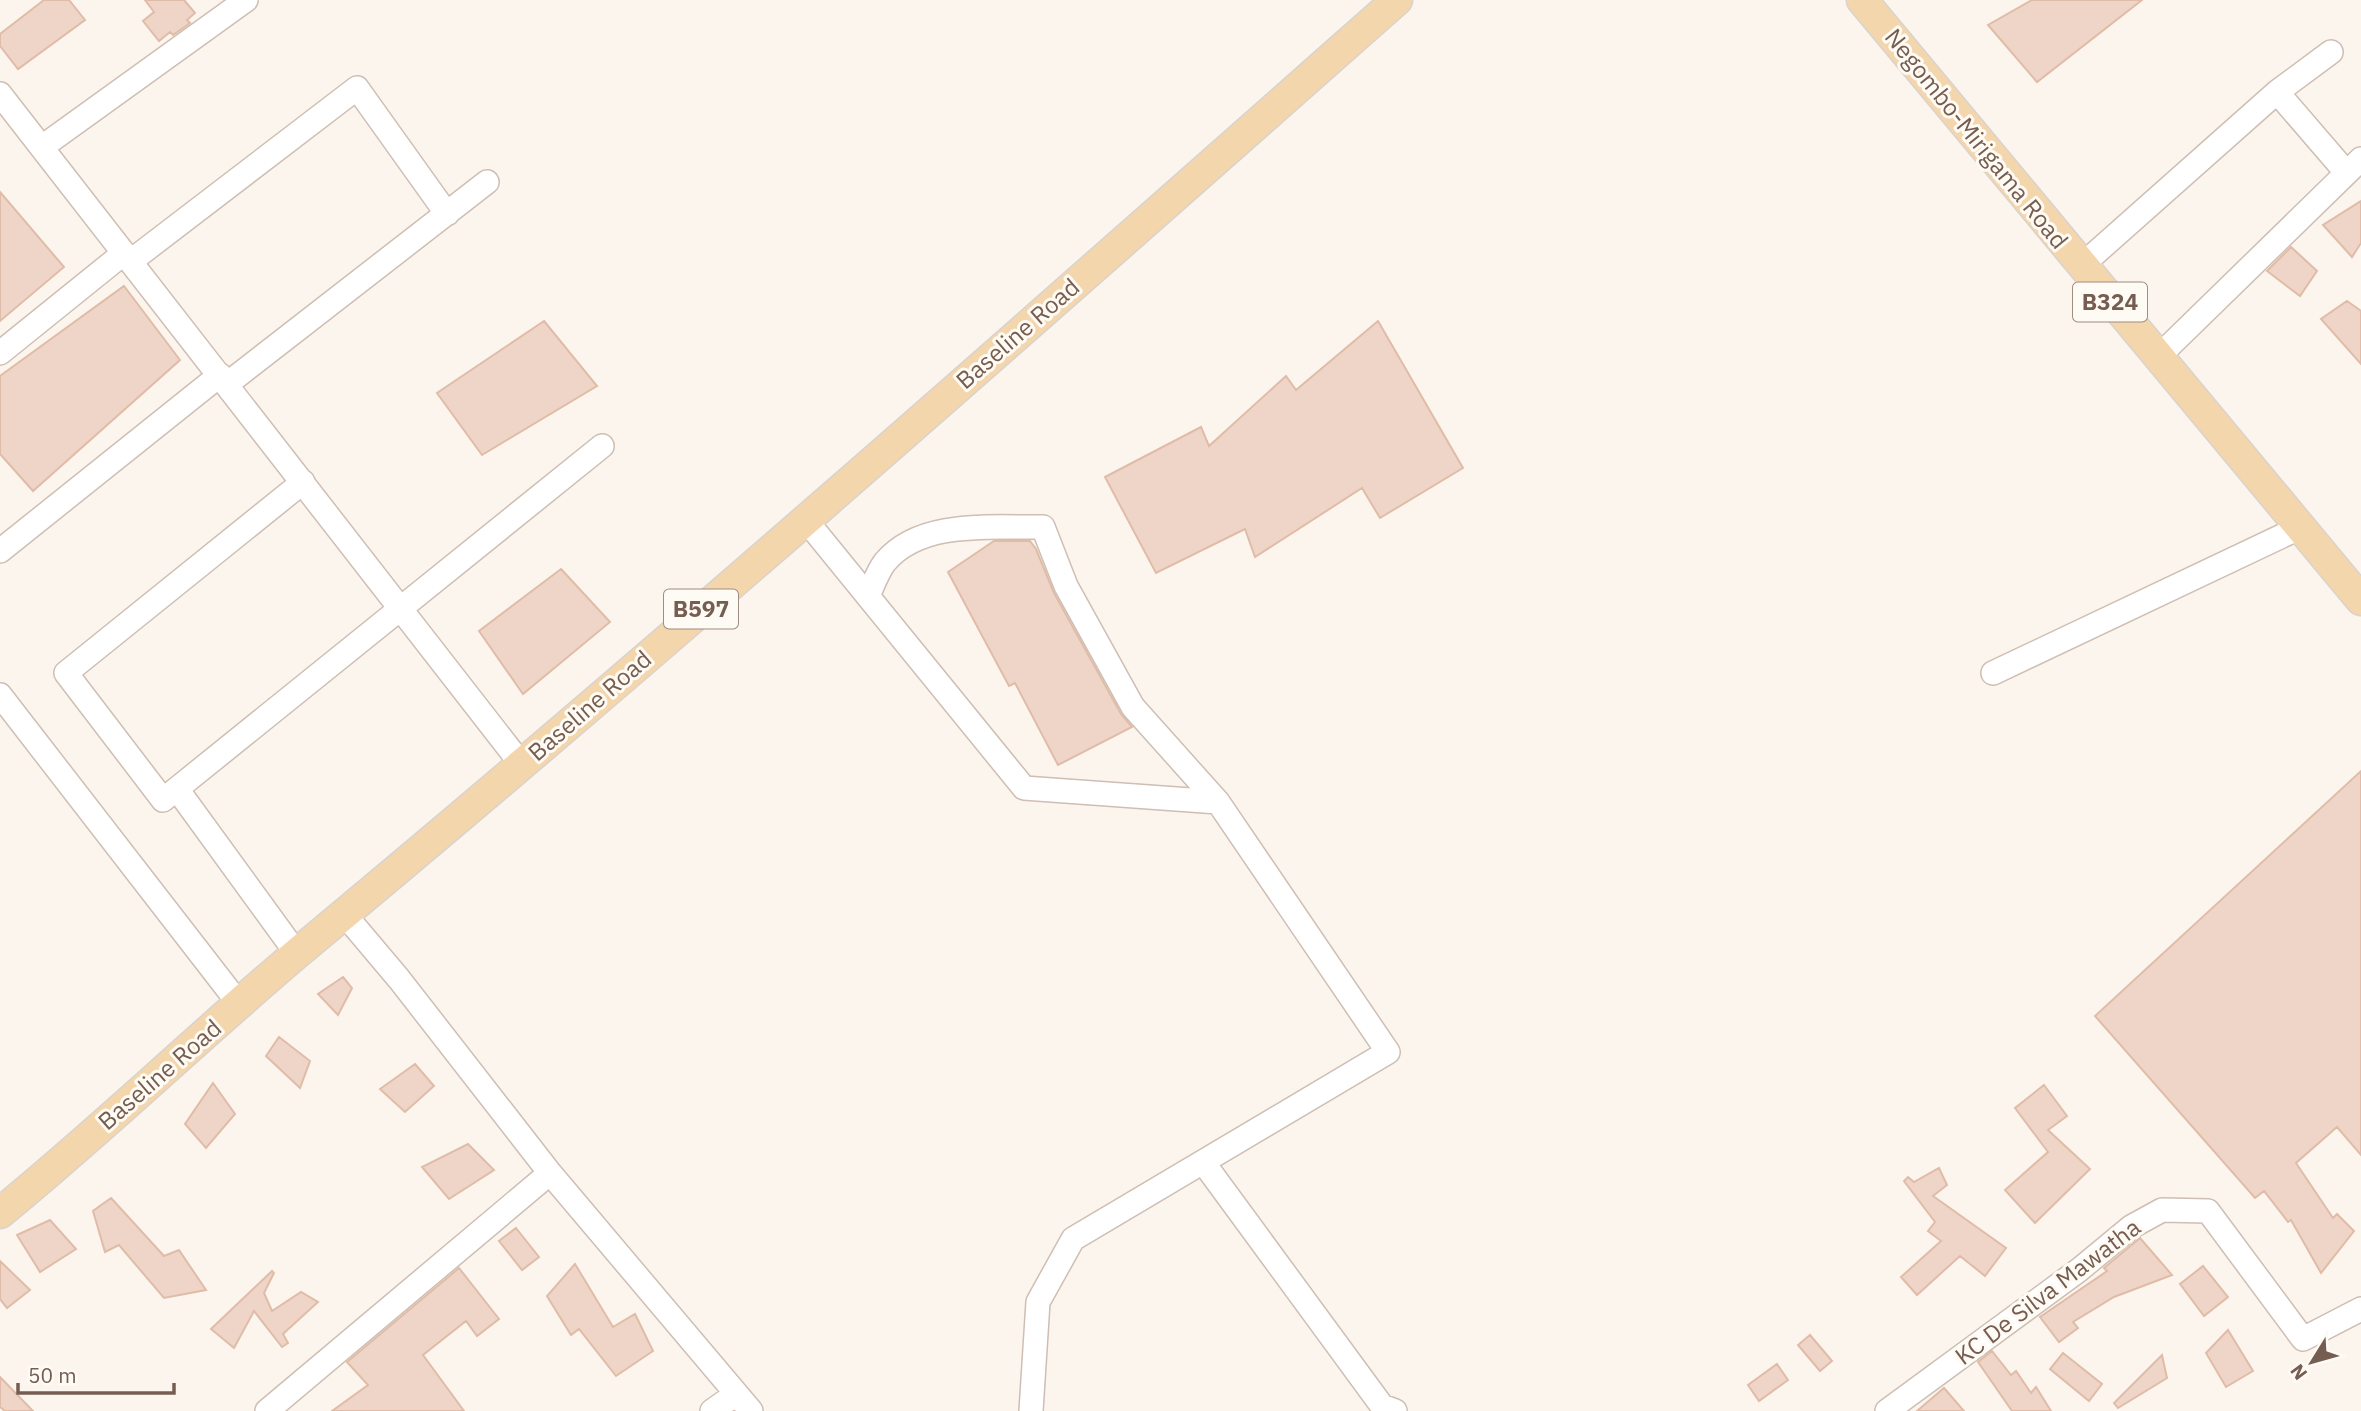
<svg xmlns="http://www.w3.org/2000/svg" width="2361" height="1411" viewBox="0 0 2361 1411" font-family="'IBM Plex Sans',sans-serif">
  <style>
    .building { fill: #efd5c7; stroke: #e0bca8; stroke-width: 2 }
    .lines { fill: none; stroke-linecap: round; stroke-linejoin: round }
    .minor-casing { stroke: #cebeb3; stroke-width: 26 }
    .major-casing { stroke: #d9d2ce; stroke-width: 33 }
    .minor { stroke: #fff; stroke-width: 23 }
    .major { stroke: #f4d6ac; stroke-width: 30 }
    .labels { text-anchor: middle; stroke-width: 6; stroke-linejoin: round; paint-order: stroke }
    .shield { fill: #fefaf4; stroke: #9f8c82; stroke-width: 2 }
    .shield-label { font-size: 23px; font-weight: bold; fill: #765d51 }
    .street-label { font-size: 24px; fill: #765d51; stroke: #fefaf4 }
  </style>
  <rect width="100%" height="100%" fill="#fcf5ed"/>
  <path class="building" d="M44,0H69L85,20L18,69L0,46V34Z
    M145,0H184L195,13L187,20L190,23L186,26L173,35L170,32L159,41L143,21L154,12Z
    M2032,0H2142L2037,82L1988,25Z
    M0,192L64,267L0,321Z
    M2361,201V243L2352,257L2323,225Z
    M2291,247L2317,271L2300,296L2267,271Z
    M124,286L180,360L33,491L0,454V376Z
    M2347,301L2361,311V364L2321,319Z
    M544,321L597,386L482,455L437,393Z
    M1378,321L1463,468L1380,518L1362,488L1255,557L1245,529L1156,573L1105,477L1201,427L1209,446L1286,376L1296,390Z
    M994,541H1030L1036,549L1054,593L1121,714L1132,727L1058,765L1015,683L1009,686L948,572Z
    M561,569L610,622L523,694L479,631Z
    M2361,771V1155L2337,1127L2296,1163L2333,1218L2337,1214L2354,1231L2321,1273L2291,1220L2288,1222L2264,1191L2255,1198L2095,1016Z
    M343,977L352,988L338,1015L318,994Z
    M279,1037L310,1061L300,1088L266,1056Z
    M415,1064L434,1086L405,1112L380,1089Z
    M213,1083L235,1114L206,1148L185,1124Z
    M2044,1085L2067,1116L2048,1130L2090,1169L2035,1223L2005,1190L2048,1152L2015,1108Z
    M468,1144L494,1170L449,1199L422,1167Z
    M1939,1168L1947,1185L1933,1196L2006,1248L1985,1276L1960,1256L1917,1295L1901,1277L1941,1241L1928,1231L1935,1222L1904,1181L1908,1177L1914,1182Z
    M111,1198L164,1256L179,1250L206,1290L164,1298L119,1245L105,1252L93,1211Z
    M50,1220L76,1249L40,1272L17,1235Z
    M516,1228L539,1257L522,1270L499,1241Z
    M2140,1238L2172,1275L2114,1297L2073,1322L2078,1328L2059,1342L2040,1317L2107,1271L2104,1268Z
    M0,1261L30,1290L7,1308L0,1299Z
    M575,1264L613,1327L635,1314L653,1351L616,1376L579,1329L571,1335L547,1296Z
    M2203,1266L2228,1297L2204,1316L2180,1284Z
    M459,1268L499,1319L477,1336L466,1321L423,1355L464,1411H332L368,1385L347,1362Z
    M272,1271L274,1273L264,1293L272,1311L301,1292L318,1302L283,1334L288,1343L282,1347L254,1311L234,1348L211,1329Z
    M2228,1330L2253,1371L2226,1387L2206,1353Z
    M1810,1335L1832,1361L1820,1371L1798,1345Z
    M1992,1351L2011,1375L2016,1371L2031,1393L2036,1387L2051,1411H2012L1978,1362Z
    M2063,1353L2102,1384L2089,1401L2050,1369Z
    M2162,1355L2167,1378L2118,1408L2114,1403Z
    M1777,1364L1788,1380L1759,1401L1748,1385Z
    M0,1377L33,1411H5L0,1407Z
    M1944,1388L1964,1411H1917Z"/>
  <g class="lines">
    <g class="minor-casing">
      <path id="minor" d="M2277,92L2345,171
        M0,94L522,765
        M42,147L246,0
        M131,261L357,88L447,214
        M2081,266L2277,92L2331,52
        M0,353L124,253
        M2157,358L2361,159
        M227,384L487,182
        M303,482L66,673L163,800L602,446
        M805,519L1024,788L1218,802L1388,1052L1073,1239L1038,1302L1031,1411
        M0,551L220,375
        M868,596C873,585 878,571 885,562C921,519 993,528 1043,527L1066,586L1133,707L1218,802
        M1993,673L2301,527
        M0,695L240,1005
        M177,789L297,954
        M345,915L399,979L550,1173L751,1411
        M1203,1162L1382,1406L1395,1411
        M267,1411L550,1173
        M712,1411L736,1394
        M1887,1411L2079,1270L2131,1227L2162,1210L2208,1211L2303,1339L2361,1309"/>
    </g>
    <g class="major-casing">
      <path id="major" d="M1862,0L2361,600
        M0,1213C103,1129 199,1036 301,950C673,641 1035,320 1397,0"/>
    </g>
    <use href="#minor" class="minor"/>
    <use href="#major" class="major"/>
  </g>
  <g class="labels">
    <g class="shield">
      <rect x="2073" y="282.5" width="74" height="39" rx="5"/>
      <rect x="664" y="589.5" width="74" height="39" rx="5"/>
    </g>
    <g class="shield-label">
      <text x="2110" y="310">B324</text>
      <text x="701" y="617">B597</text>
    </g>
    <g class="street-label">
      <text transform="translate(1976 139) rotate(51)" y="8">Negombo-Mirigama Road</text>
      <text transform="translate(1018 334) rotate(-41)" y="8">Baseline Road</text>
      <text transform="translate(590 706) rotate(-41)" y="8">Baseline Road</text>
      <text transform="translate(160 1075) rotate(-41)" y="8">Baseline Road</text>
      <text transform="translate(2048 1292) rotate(-37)" y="8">KC De Silva Mawatha</text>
    </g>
  </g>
  <g transform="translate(2312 1362) rotate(233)" stroke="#fefaf4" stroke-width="5" paint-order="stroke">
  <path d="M0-5L12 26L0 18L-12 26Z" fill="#765d51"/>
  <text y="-10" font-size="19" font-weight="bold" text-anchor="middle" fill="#765d51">N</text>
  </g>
  <path d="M18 1383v10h156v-10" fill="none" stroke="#765d51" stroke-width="3.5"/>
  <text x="28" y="1383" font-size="21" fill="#765d51" stroke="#fefaf4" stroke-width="5" paint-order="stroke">50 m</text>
</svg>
